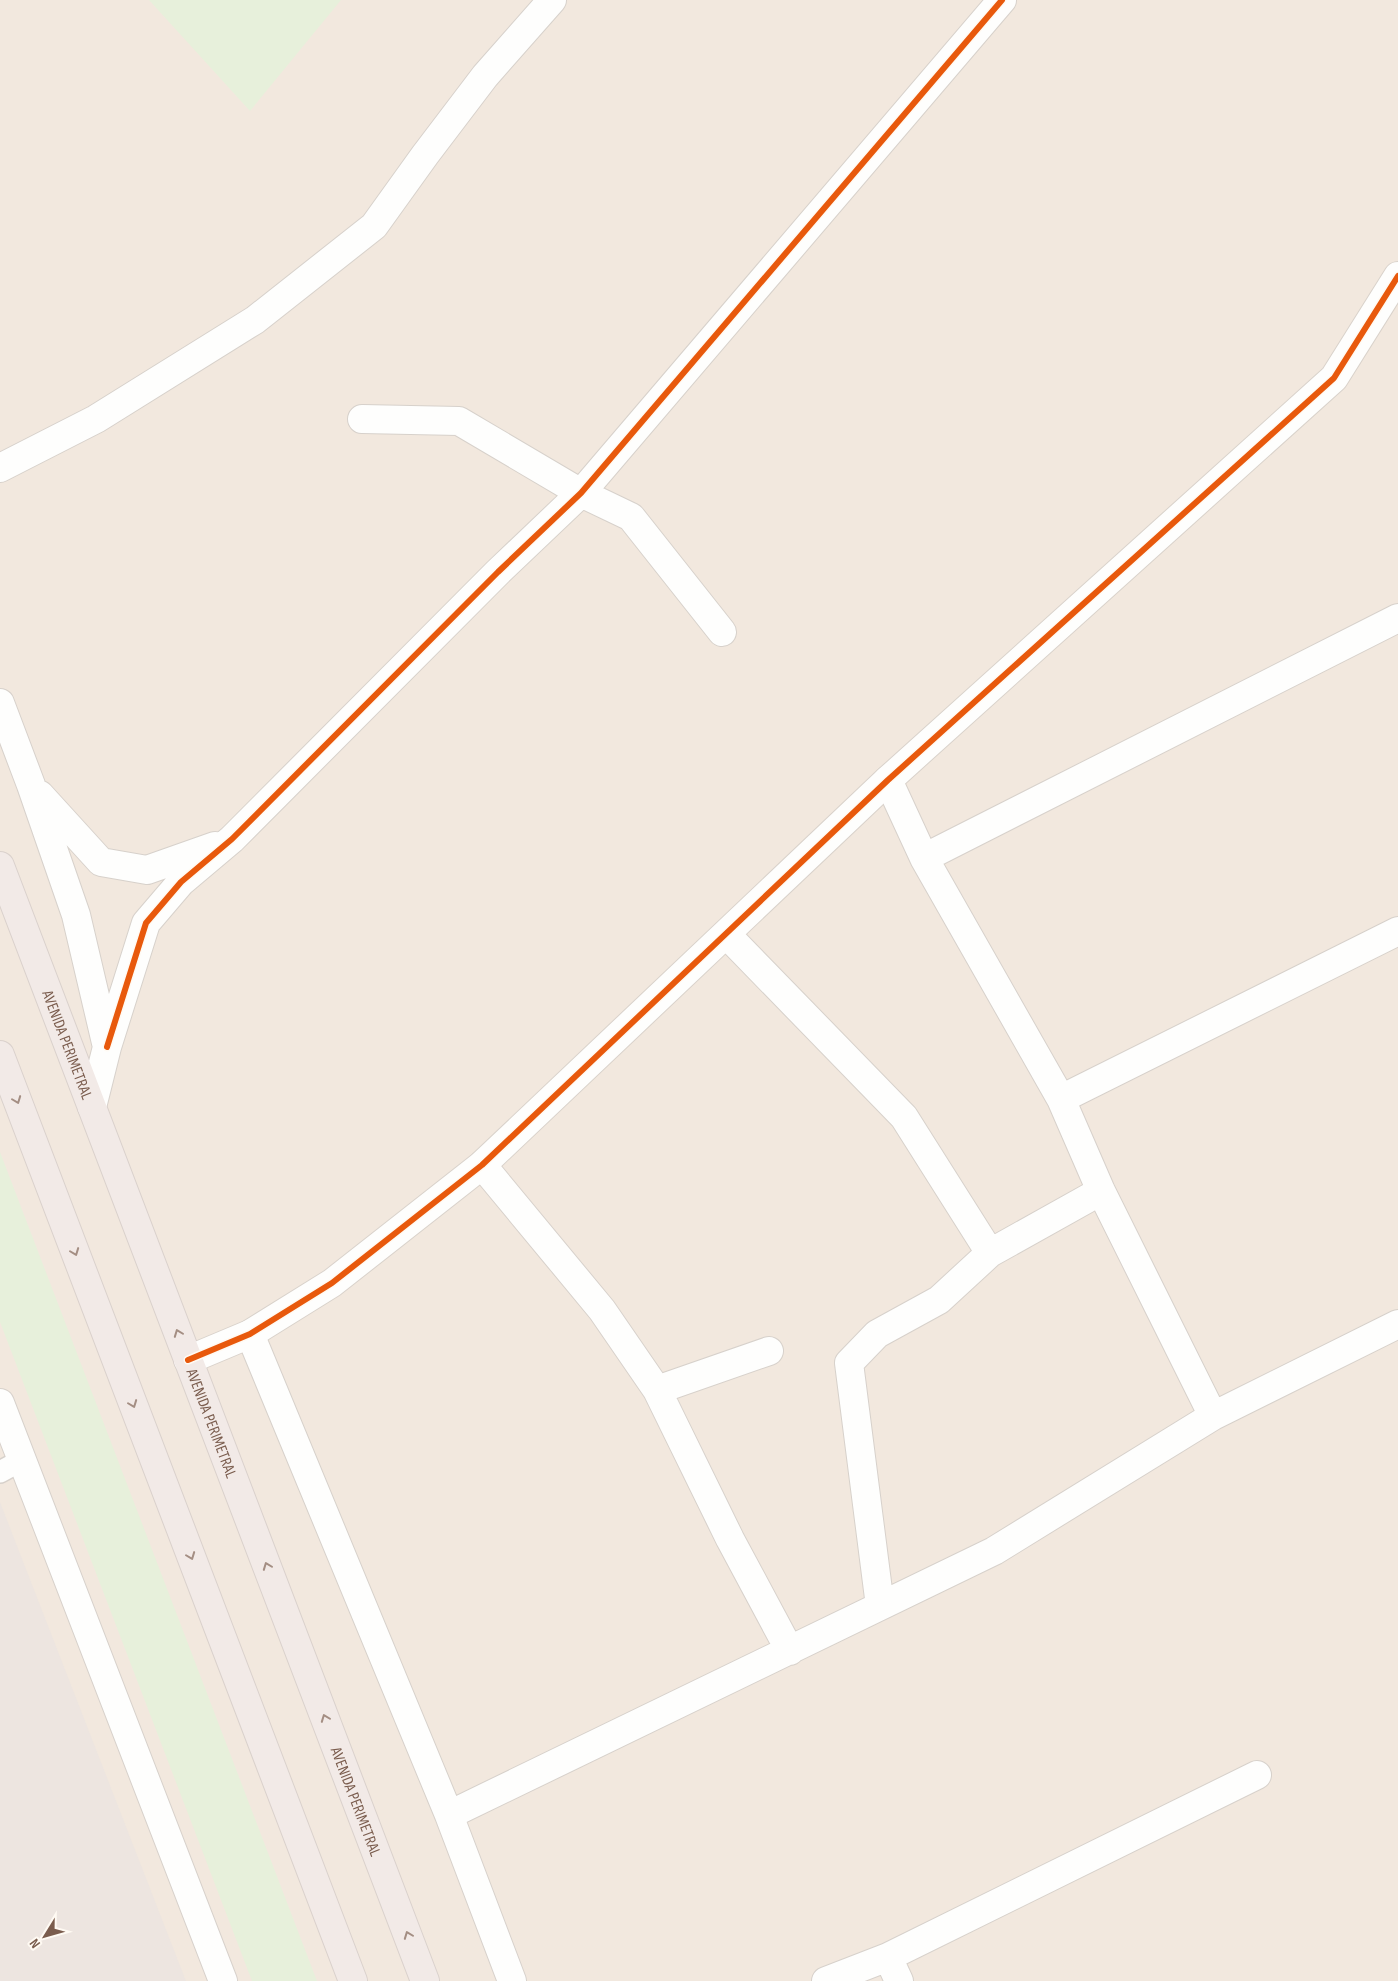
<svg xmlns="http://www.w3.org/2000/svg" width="1398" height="1981" viewBox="0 0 1398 1981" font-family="'Sofia Sans Condensed',sans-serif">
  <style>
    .residential { fill: #f2e8de }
    .industrial { fill: #ede5e0 }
    .green { fill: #e7f0db }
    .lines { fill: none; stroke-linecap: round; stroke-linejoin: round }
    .lane-casing { stroke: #d7d1cb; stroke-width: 24 }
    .street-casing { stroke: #d7d1cb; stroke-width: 30 }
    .secondary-casing { stroke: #d9d2cb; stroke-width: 30 }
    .highway-casing { stroke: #dad1cc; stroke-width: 30 }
    .lane { stroke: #fefefd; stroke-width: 21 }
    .street { stroke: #fefefd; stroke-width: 28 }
    .secondary { stroke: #fefefd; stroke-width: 28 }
    .highway { stroke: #f2eae7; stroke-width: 28 }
    .cycleway-casing { stroke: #fffaf3; stroke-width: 9 }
    .cycleway { stroke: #e8590c; stroke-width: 6 }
    .oneway { stroke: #a48e83 }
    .labels { text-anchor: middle; stroke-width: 4.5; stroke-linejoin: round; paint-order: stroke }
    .street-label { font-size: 16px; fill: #7a5c4d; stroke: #fffaf3 }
  </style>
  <rect width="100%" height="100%" fill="#f9f5f0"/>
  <path class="residential" d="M0,0H1398V1981H0Z"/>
  <path class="industrial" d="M0,1502L186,1981H0Z"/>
  <path class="green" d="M149,0H341L250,111Z
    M0,1152L317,1981H252L0,1322Z"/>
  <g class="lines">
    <g class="lane-casing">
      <path id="lane" d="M0,1472L22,1460"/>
    </g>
    <g class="street-casing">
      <path id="street" d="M362,419L459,421L581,493L631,517L722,632
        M0,468L96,419L255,320L374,226L425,155L485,76L552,0
        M0,703L31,785L76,915L107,1047L92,1107
        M888,780L924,858L1061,1099L1101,1191L1213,1416
        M40,795L101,862L147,870L215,846
        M924,858L1398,618
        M727,935L904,1117L990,1253
        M107,1047L146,923L181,882L232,839L498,572L581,493L1002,0
        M1061,1099L1398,931
        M482,1165L602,1310L657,1390L730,1539L790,1651
        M250,1334L449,1815L512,1981
        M657,1390L769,1351
        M0,1403L223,1981
        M880,1606L849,1363L877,1334L939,1300L990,1253L1101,1191
        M449,1815L994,1551L1213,1416L1398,1324
        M888,1957L899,1981
        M826,1981L888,1957L1257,1775"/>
    </g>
    <g class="secondary-casing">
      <path id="secondary" d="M188,1360L250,1334L332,1283L482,1165L888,780L1334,378L1398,276"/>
    </g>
    <g class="highway-casing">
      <g id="highway">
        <path id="s1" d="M0,866L425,1981"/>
        <path d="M0,1055L353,1981"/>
      </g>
    </g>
    <use href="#lane" class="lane"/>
    <use href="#street" class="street"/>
    <use href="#secondary" class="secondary"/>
    <use href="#highway" class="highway"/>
    <g class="cycleway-casing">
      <path id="cycleway" d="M107,1047L146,923L181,882L232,839L498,572L581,493L1002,0
        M188,1360L250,1334L332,1283L482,1165L888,780L1334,378L1398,276"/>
    </g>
    <use href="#cycleway" class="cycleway"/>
  </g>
  <defs><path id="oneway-chevron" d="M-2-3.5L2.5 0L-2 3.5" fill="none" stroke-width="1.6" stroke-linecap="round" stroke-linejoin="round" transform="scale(1.25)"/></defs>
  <g class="oneway">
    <use href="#oneway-chevron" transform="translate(17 1100) rotate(69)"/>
    <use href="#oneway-chevron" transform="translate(75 1252) rotate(69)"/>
    <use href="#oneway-chevron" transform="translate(178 1333) rotate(-111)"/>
    <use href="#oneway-chevron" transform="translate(133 1404) rotate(69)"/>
    <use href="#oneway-chevron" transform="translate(191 1556) rotate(69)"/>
    <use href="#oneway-chevron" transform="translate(267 1566) rotate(-111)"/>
    <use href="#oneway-chevron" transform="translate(325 1718) rotate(-111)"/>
    <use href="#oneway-chevron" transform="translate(408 1935) rotate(-111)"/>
  </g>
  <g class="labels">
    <g class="street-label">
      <text dy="6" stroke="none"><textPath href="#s1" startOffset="191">AVENIDA PERIMETRAL</textPath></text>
      <text dy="6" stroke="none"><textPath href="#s1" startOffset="596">AVENIDA PERIMETRAL</textPath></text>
      <text dy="6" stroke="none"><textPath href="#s1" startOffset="1001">AVENIDA PERIMETRAL</textPath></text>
    </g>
  </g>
  <g transform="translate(45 1936) rotate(233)" stroke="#fffaf3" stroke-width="4" paint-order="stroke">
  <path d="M0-4L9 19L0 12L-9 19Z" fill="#7a5c4d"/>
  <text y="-8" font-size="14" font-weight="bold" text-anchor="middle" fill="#7a5c4d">N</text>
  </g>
</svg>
